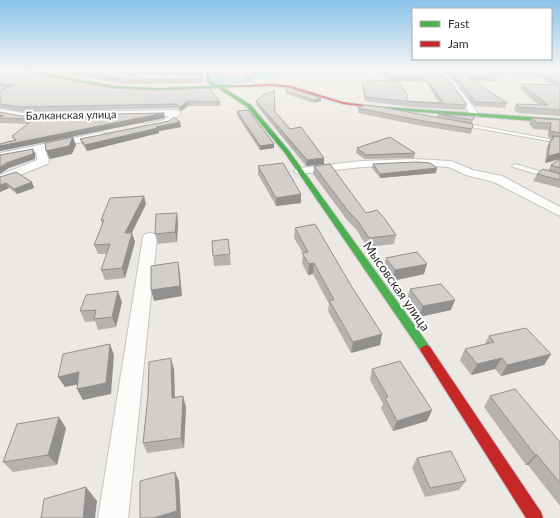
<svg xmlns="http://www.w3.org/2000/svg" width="560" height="518" viewBox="0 0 560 518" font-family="Lato,sans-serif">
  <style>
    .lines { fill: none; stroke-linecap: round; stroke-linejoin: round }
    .river { fill: #99d6ec; fill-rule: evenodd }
    .lane-casing { stroke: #c5c4c5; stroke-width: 2 }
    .street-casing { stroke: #c5c4c5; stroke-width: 2 }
    .fast-casing { stroke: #c5c4c5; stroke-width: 2 }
    .jam-casing { stroke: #c5c4c5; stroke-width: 2 }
    .lane { fill: #fcfcfb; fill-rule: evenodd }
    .street { fill: #fcfcfb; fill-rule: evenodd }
    .fast { fill: #4caf50; fill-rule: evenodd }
    .jam { fill: #c62828; fill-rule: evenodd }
    .wall { fill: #b4b1af; fill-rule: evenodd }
    .shaded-wall { fill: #92908e }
    .building { fill: #d1cecb; stroke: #92908e }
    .labels { text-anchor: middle; stroke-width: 4; stroke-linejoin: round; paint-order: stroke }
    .far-street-label { font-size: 11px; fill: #2e2e2e; stroke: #fff }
    .street-label { font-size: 13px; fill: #2e2e2e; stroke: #fff }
  </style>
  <rect width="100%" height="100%" fill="#ece8e4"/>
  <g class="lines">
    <path class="river" d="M123,69C140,69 156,73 173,75L177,76L179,78L177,80L173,81L140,78Z
      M277,69H339L334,72C318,73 303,73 287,74C262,77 235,88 210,81L208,79L210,77L237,76Z
      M448,69L560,71V77L452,74L448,73L447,71Z"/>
    <g class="lane-casing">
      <path id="lane" d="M462,123L560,141V143L460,125V124Z
        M515,164L560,177V181L513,167L512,166Z"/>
    </g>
    <g class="street-casing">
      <path id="street" d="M436,69H442L441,71L455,83L479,115L478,117H472L451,85L436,73Z
        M0,109L23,113L177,110L181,113L170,124L149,129L146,128L144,126L146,124L164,120L169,116L23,119L0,115Z
        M102,132L107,135L105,137L46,150L49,162L47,164L0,183V175L37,160L36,152L0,159V153Z
        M415,159L451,161L473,170L502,176L560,207V216L494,182L466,175L449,167L415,165L362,167L300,174L296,173L294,171L296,169L300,168L362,161Z
        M150,233L155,234L157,237L128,518H98L143,237L145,234Z"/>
    </g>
    <g class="fast-casing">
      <path id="fast" d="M24,69L113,86L157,88L213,86L207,82V69H211V81L219,85H235L234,87L224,88L251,105L289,151L430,347L432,350L430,353L426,355L422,353L285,153L247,107L218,88L157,90L113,88L15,69Z
        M384,107L560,119V123L382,109Z"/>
    </g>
    <g class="jam-casing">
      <path id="jam" d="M272,84L291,86L343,102L386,108L384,109L343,104L290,88L272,86L234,87L232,86Z
        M426,345L430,347L541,512L543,518H526L422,353L420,350L422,347Z"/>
    </g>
    <use href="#lane" class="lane"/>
    <use href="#street" class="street"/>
    <use href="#fast" class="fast"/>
    <use href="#jam" class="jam"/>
  </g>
  <path class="wall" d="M39,69H114L133,76L142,69H204L202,77L203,79V83L124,84Z
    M214,69H227L224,77H214Z
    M260,69L248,81L246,82V78Z
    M375,69H436V71L467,105L465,110L412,107L365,101L362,86V82H367V80L389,81ZM399,81L426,82L439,103L407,101Z
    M443,69H484L497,77L496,81H473L507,103L505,108L474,106L456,82L443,71Z
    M524,69H560V116L518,113L514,110L516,104L539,105L520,89L521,84H552Z
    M14,70L112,88L220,102V106H188L181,111L177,108L23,112L0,108V90L6,88L0,87V71Z
    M286,91L321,98V101L314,103L286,94Z
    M256,101L275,112L290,129L324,164L306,166L257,106Z
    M358,108L437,117L438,114L473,120L472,123V129L471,134L417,125L358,113Z
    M237,111L274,144V148L260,150L237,115Z
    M0,112L21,116L164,113L165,118L0,151V144L14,140L12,136L29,124L0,123Z
    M532,118L560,120V159L545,163L547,147L551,138L548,137V130L534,129L529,124Z
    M180,122L181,127L159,131V133L87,151L82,144L80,139Z
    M357,148L415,153L414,158L365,159L356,153Z
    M560,159V188L533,181L537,174L548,171L551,165Z
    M373,164L436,173L380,178L372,168Z
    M258,166L301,194V203L276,206L258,174Z
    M314,166L366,213L396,235L394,244L367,247L356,229L347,220L313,174Z
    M0,177L32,182L34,188L17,194L9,188L0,192Z
    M146,204L132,233L135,242L125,278L105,280L101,270L107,254H98L94,245L102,225L101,220Z
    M178,223L177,242L158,244L155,234Z
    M295,228L352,287L382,334L380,345L351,353L328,311L329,304L313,274L308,275L302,263L303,253L294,238Z
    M228,239L231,265L214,266L213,256Z
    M386,258L424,274L392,281L383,269Z
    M410,289L451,310L419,317L407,300Z
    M122,302L116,327L98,330L95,321L85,322L80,311Z
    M489,336L551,354L544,365L501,376L495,369L471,375L460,360L465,349L485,344Z
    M174,369L175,397L186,407L184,448L147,453L143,443Z
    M372,369L432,410L427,421L393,431L381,408L383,404L370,380Z
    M490,396L560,442V506L528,465H526L484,407Z
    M66,428L57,465L13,472L3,462Z
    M417,458L466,481L459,490L425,497L412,468Z"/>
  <path class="shaded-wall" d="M203,69H204L202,77L201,74Z
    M225,69H227L224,77V74Z
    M257,69H260L248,81V78Z
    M321,98V101L314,103V100Z
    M188,101V106L181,111L180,107Z
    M164,113L165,118L0,151V146Z
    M180,122L181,127L159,131V133L87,151L85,145L156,127Z
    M73,137L76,145L72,154L50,159L46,151Z
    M274,144V148L260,150V146Z
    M33,149L35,154V159L9,168L0,174V167Z
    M560,153V159L545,163L548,156Z
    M324,158V164L306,166L307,160Z
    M437,168L436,173L380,178V174Z
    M32,182L34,188L17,194L14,189Z
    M6,183L9,188L0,192V185Z
    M301,194V203L276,206V198Z
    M144,196L146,204L127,242L125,233Z
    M177,213L178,223L177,242L175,232Z
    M132,233L135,242L125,278L122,268Z
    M178,262L180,273L182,296L154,301L151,290Z
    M314,263L313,274L308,275L309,264Z
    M427,264L424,274L392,281L395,270Z
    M118,291L122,302L116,327L112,317Z
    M455,300L451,310L419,317L423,306Z
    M382,334L380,345L351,353L353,342Z
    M110,344L114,355L111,394L83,400L77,389Z
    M551,354L544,365L501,376L507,365Z
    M171,358L174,369L175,409L172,398Z
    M502,358L495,369L471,375L477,364Z
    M79,372L85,383L65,387L58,377Z
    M183,396L186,407L184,448L181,438Z
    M432,410L427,421L393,431L397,421Z
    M59,417L66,428L57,465L48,455Z
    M535,455H537L528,465H526Z
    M175,472L179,481L181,518H153Z
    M86,487L97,501L95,518H83Z"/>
  <path class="building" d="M4,69H14L112,88L156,90L209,88L220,102L188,101L180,107L176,104L21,107L0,104V90L14,85L0,84V71Z
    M58,69H114L133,76L142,69H203L201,74H199L203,79L123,80Z
    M214,69H225L224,74H214Z
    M247,69H257L248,78H246Z
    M380,69H436V71L451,82L467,105L413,102L366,97L362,82H367V80L399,81L407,95V101L443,103L426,78L390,77Z
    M447,69H484L497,77H468L507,103L476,102L457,78Z
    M532,69H560V83H558Z
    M521,84L560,85V110L520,107L516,104L548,105Z
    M286,88H289L321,98L314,100L286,91Z
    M274,91L275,112L290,129L301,127L324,158L307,160L256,101L263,95Z
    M364,105L381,107L473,124L472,129L418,120L358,108Z
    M248,110L274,144L260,146L237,111Z
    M0,112L21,116L164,113L0,146V144L16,140L12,136L34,119L0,118V117L3,116L0,115Z
    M438,114L474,116L473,120Z
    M174,117L180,122L156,127L158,128L85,145L80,139L169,121Z
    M532,118L560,120V133L550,131L551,123H537Z
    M552,136L560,137V153L548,156L550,141L554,138Z
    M73,137L69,146L46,151L45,143Z
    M390,137L415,153L366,155L357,148Z
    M33,149V154L6,163L0,167V155Z
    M560,159V168L551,165Z
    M416,162L430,163L437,168L380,174L373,164Z
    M283,163L301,194L276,198L258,166Z
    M330,164L366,213L377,210L385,219L396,235L369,238L357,220L348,211L314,166Z
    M543,169L560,174V180L537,174Z
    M16,172L32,182L14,189L6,183L0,185V177Z
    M144,196L125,233H132L122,268L101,270L110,244L94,245L104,220H101L110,198Z
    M177,213L175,232L155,234L156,214Z
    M315,224L352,287L382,334L353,342L329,300H334L314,263L309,264L302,253L308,252L295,228Z
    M228,239L230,254L213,256L212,241Z
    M417,252L427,264L395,270L386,258Z
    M178,262L180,286L151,290V266Z
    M441,284L455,300L423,306L410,289Z
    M118,291L112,317L94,319L96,310L80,311L86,295Z
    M526,328L551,354L507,365L502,358L477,364L465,349L494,342L489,336Z
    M110,344L106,383L77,389L79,372L58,377L63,354Z
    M171,358L172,398L183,396L181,438L143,443L148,395L149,362Z
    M400,361L432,410L397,421L385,398L388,397L372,369Z
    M515,389L560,442V483L537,455H535L490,396Z
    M59,417L48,455L3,462L17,424Z
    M451,451L466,481L430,488L417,458Z
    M175,472L177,511L153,518H140V481Z
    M86,487L83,518H41L44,499Z"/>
  <linearGradient id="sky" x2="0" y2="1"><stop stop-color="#88c2ea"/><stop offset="0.49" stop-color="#f6f5f3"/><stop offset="1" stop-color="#f6f5f3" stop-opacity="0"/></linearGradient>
  <rect width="560" height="142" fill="url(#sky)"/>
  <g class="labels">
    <g class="far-street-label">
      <text transform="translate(71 115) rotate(-1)" y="4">Балканская улица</text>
    </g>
    <g class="street-label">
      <text transform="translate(397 286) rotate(55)" y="5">Мысовская улица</text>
    </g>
  </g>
  <rect x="412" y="8" width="140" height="52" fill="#ffffff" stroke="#ababab"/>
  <rect x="420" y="21" width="20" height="6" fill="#4caf50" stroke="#ababab"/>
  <text x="448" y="28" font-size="12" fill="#2e2e2e">Fast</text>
  <rect x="420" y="41" width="20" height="6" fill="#c62828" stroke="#ababab"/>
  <text x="448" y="48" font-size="12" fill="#2e2e2e">Jam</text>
</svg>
